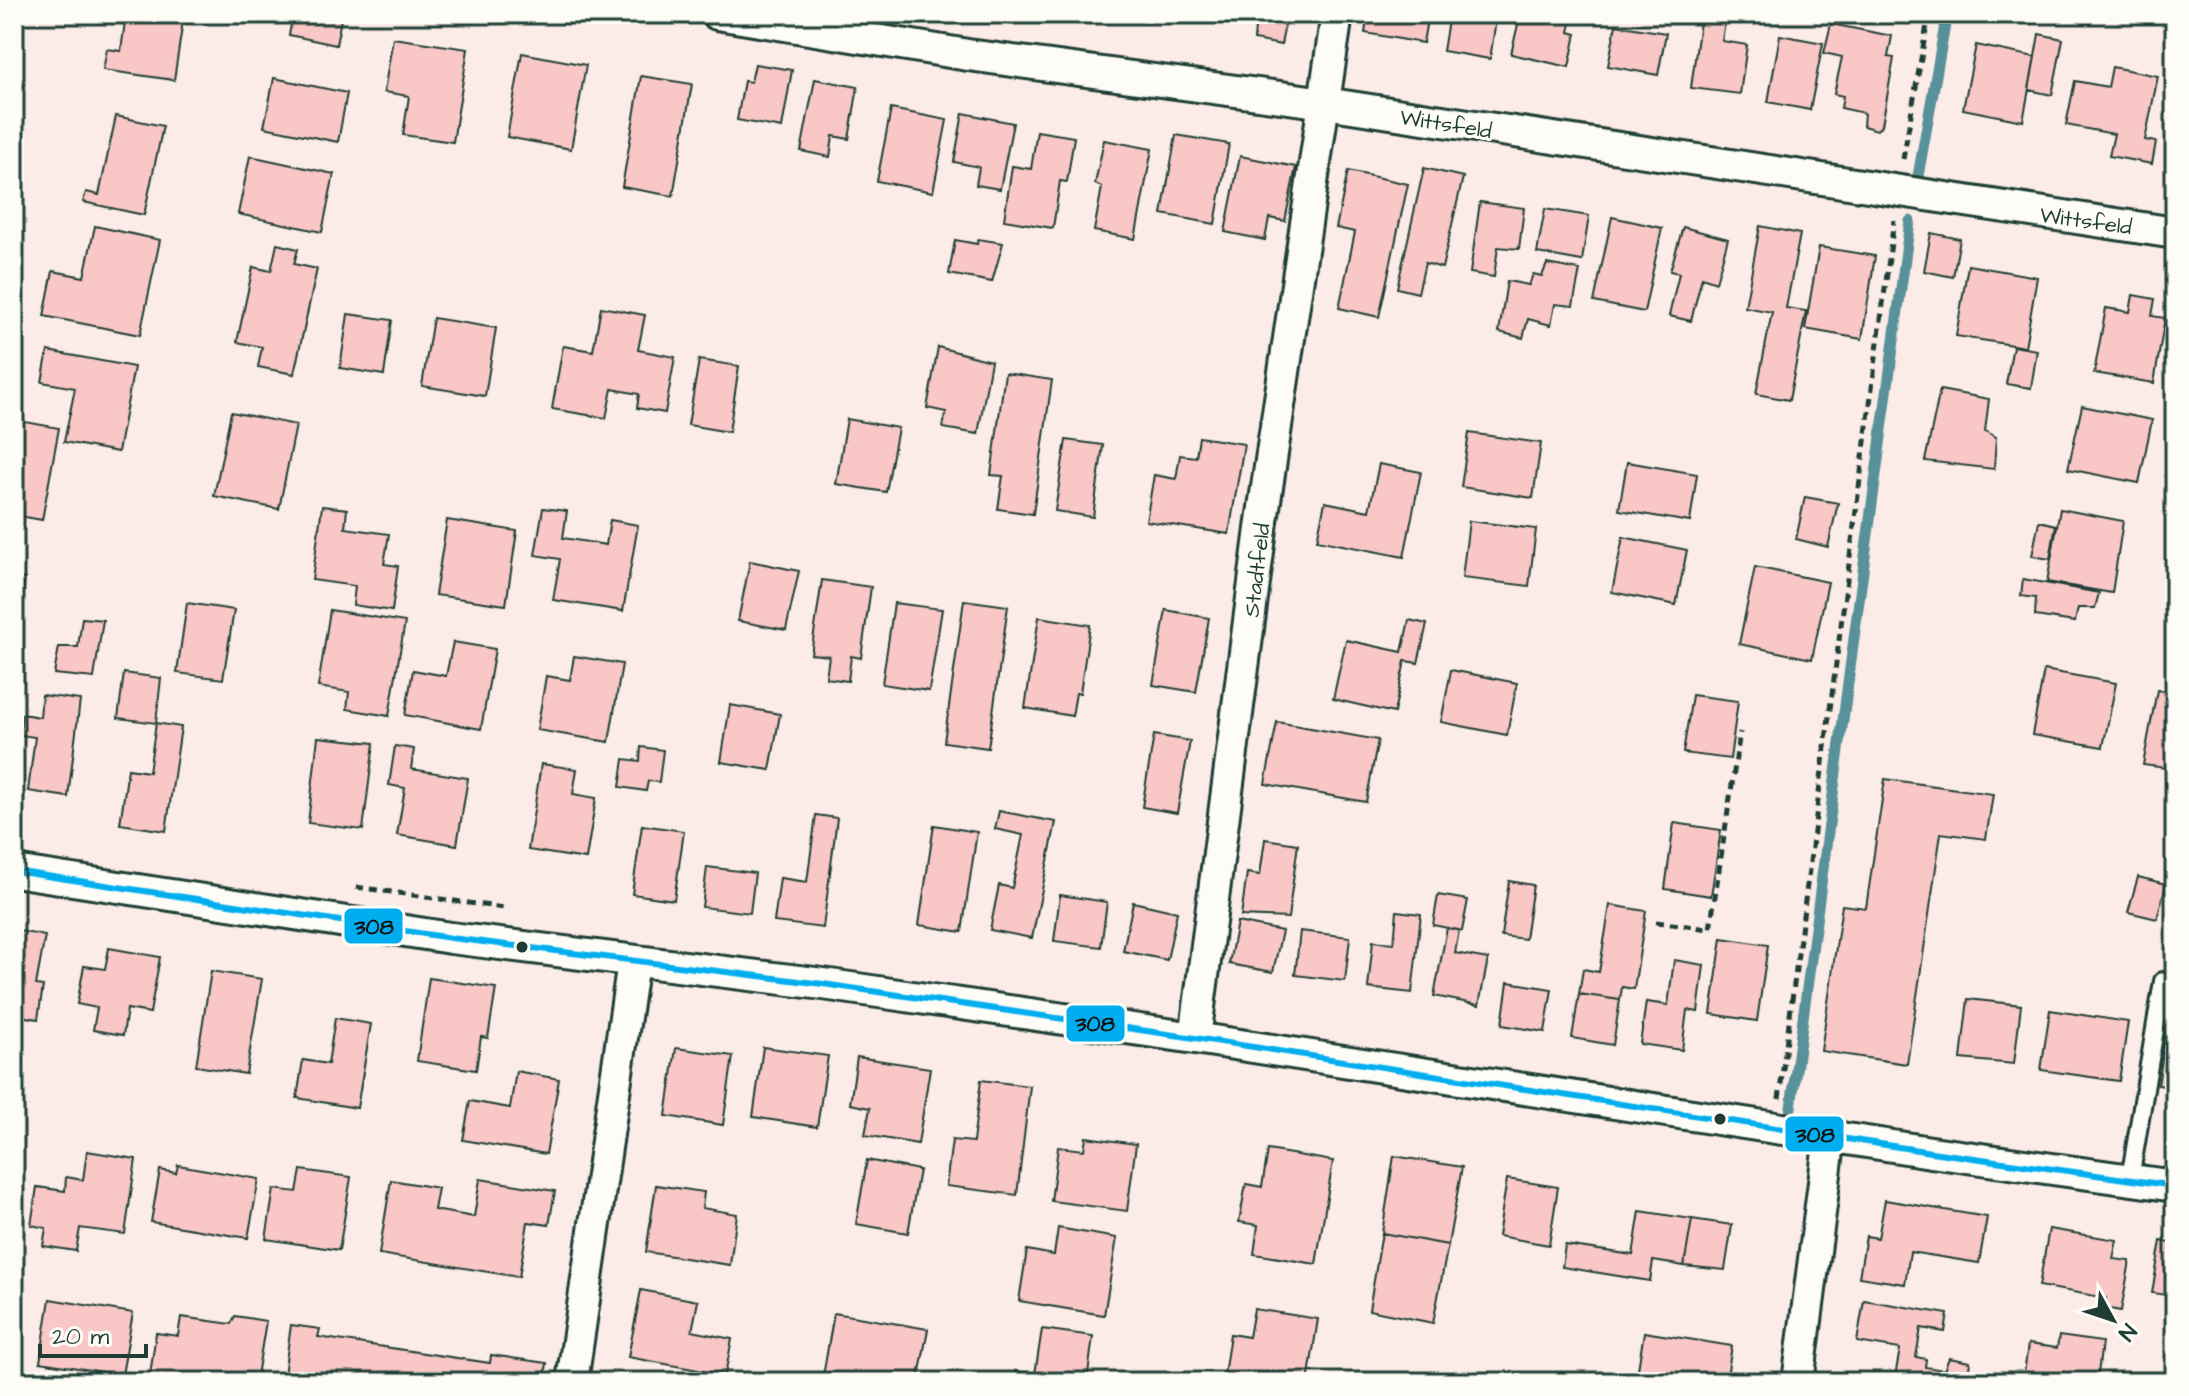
<svg xmlns="http://www.w3.org/2000/svg" width="2189" height="1396" viewBox="0 0 2189 1396" font-family="'Architects Daughter',sans-serif">
  <style>
    .lines { fill: none; stroke-linecap: round; stroke-linejoin: round }
    .stream { stroke: #589199; stroke-width: 11 }
    .building { fill: #f9c8c6; stroke: #1f3d34; stroke-width: 2 }
    .service-casing { stroke: #1f3d34; stroke-width: 22 }
    .minor-casing { stroke: #1f3d34; stroke-width: 36 }
    .path { stroke: #1f3d34; stroke-width: 5; stroke-dasharray: 8 6; stroke-linecap: butt }
    .service { stroke: #fdfcf7; stroke-width: 16 }
    .minor { stroke: #fdfcf7; stroke-width: 30 }
    .bus-1-casing { stroke: #fdfcf7; stroke-width: 12 }
    .bus-1 { stroke: #00aeef; stroke-width: 6 }
    .bus-dot { fill: #1f3d34; stroke: #fdfcf7; stroke-width: 3 }
    .labels { text-anchor: middle; stroke-width: 6; stroke-linejoin: round; paint-order: stroke }
    .street-label { font-size: 22px; fill: #1f3d34; stroke: #fdfcf7 }
    .line-badge { stroke: #fdfcf7; stroke-width: 3 }
    .pale-badge-label { font-size: 22px; text-anchor: middle; font-weight: bold; fill: #111 }
  </style>
  <rect width="100%" height="100%" fill="#fcece8"/>
  <filter id="ink" filterUnits="userSpaceOnUse"><feTurbulence type="fractalNoise" baseFrequency=".0125" numOctaves="2"/><feDisplacementMap in="SourceGraphic" scale="16" xChannelSelector="R" yChannelSelector="G"/><feConvolveMatrix kernelMatrix="1 2 1 2 8 2 1 2 1" color-interpolation-filters="sRGB"/></filter>
  <g filter="url(#ink)">
    <g class="lines">
      <path class="stream" d="M1918,176L1947,14
        M1790,1115L1910,221"/>
    </g>
    <path class="building" d="M126,14H184L174,80L103,70L107,49L121,51Z
      M293,14H342L336,45L289,35Z
      M1173,14H1221L1219,23Z
      M1256,14H1287L1281,45L1254,40Z
      M1368,14H1428L1423,43L1365,33Z
      M1449,14H1497L1490,59L1443,51Z
      M1538,14H1573L1569,32L1576,34L1569,67L1511,54L1520,16L1537,20Z
      M1701,14H1726L1722,41L1747,45L1740,94L1691,88Z
      M1831,24L1892,36L1888,57L1894,58L1882,125L1877,130L1863,126L1864,113L1841,108L1843,96L1834,94L1842,57L1824,53Z
      M1616,25L1666,33L1658,75L1608,66Z
      M2039,34L2063,39L2052,95L2029,90Z
      M1780,35L1823,43L1810,110L1768,102Z
      M393,38L468,49L453,142L403,135L409,96L384,92Z
      M1976,45L2035,57L2023,121L1963,109Z
      M522,53L586,65L571,149L507,137Z
      M755,64L792,70L782,128L737,120L744,81L751,82Z
      M2112,67L2158,76L2145,140L2156,142L2152,164L2109,156L2114,134L2066,125L2075,81L2108,87Z
      M641,76L692,84L673,196L622,187Z
      M274,78L347,93L338,142L264,127Z
      M815,79L858,87L849,139L833,136L830,157L801,151Z
      M891,109L947,120L933,192L877,181Z
      M963,113L1013,123L1000,189L976,185L979,167L954,162Z
      M116,116L163,126L144,215L83,202L86,192L99,195Z
      M1037,131L1074,137L1067,182L1060,181L1053,228L1004,220L1012,166L1031,169Z
      M1176,135L1229,144L1215,224L1162,214Z
      M1104,140L1152,149L1135,239L1094,231L1102,187L1095,184Z
      M250,156L334,174L322,232L238,214Z
      M1240,156L1296,167L1285,221L1269,218L1265,240L1225,232Z
      M1424,168L1463,177L1442,268L1425,263L1418,293L1397,288Z
      M1348,171L1408,184L1379,317L1339,308L1355,232L1336,228Z
      M1480,202L1524,208L1519,249L1498,247L1494,277L1470,273Z
      M1545,209L1589,216L1582,261L1537,253Z
      M1612,217L1662,228L1644,312L1594,302Z
      M95,226L160,240L140,335L44,316L53,271L84,277Z
      M1760,226L1800,234L1786,308L1806,311L1789,400L1756,394L1772,312L1745,307Z
      M1683,227L1728,239L1716,282L1702,277L1691,321L1669,316L1679,273L1670,271Z
      M1931,233L1960,239L1953,277L1924,271Z
      M978,239L1003,243L992,282L949,274L955,240L977,244Z
      M277,244L298,249L294,264L317,269L294,374L258,367L262,347L237,342L253,267L271,271Z
      M1819,247L1875,256L1862,339L1805,329Z
      M1547,264L1580,270L1573,306L1555,304L1551,325L1528,319L1523,338L1499,332L1507,281L1529,285L1533,274L1542,276Z
      M1968,265L2037,277L2025,347L1956,336Z
      M2133,295L2155,299L2152,316L2165,318L2154,383L2094,373L2106,308L2130,312Z
      M601,307L645,315L638,350L675,357L665,413L637,408L639,394L612,389L606,418L552,409L563,346L593,351Z
      M348,314L392,320L384,375L340,368Z
      M433,318L496,328L485,396L422,386Z
      M2013,346L2037,350L2031,388L2006,384Z
      M938,347L991,361L978,434L943,428L946,412L927,408Z
      M48,351L134,367L118,452L64,442L75,388L42,382Z
      M699,360L739,366L729,432L688,425Z
      M1005,373L1052,380L1033,514L998,509L1003,476L991,475Z
      M1940,390L1989,399L1985,431L1996,437L1994,469L1925,461Z
      M2082,406L2152,420L2139,483L2068,469Z
      M231,412L296,425L279,509L214,496Z
      M847,419L898,428L886,492L836,484Z
      M14,420L59,428L42,520L14,515Z
      M1469,433L1541,443L1533,498L1461,487Z
      M1199,437L1244,444L1229,534L1146,521L1154,475L1176,479L1180,455L1196,457Z
      M1066,440L1103,445L1093,517L1055,511Z
      M1627,462L1697,474L1690,522L1619,510Z
      M1379,464L1421,472L1404,557L1317,540L1325,502L1369,511Z
      M1805,497L1838,503L1828,547L1796,539Z
      M322,506L347,509L345,528L389,534L384,564L398,566L392,611L353,605L355,586L312,580Z
      M543,508L567,511L563,538L606,545L610,520L638,525L623,611L553,600L560,559L535,555Z
      M2060,509L2123,521L2112,593L2047,582Z
      M447,520L517,531L506,605L435,595Z
      M1469,521L1536,529L1529,586L1462,578Z
      M2039,521L2056,525L2050,559L2032,556Z
      M1623,537L1687,550L1676,605L1612,592Z
      M750,561L799,571L786,630L738,621Z
      M1755,567L1828,582L1812,659L1739,644Z
      M14,577L25,579L14,628Z
      M2023,579L2099,593L2095,608H2078L2075,622L2035,616L2036,598L2021,596Z
      M822,580L871,587L861,658L851,656L848,681L826,678L829,656L811,654Z
      M964,600L1008,606L988,748L944,742Z
      M187,603L234,610L223,679L177,673Z
      M894,603L942,609L929,691L882,684Z
      M330,610L405,622L389,716L347,709L349,692L318,687Z
      M1166,610L1209,618L1196,692L1153,685Z
      M1039,617L1090,625L1080,693H1076L1072,716L1025,708Z
      M82,618L103,620L94,678L54,674L59,647H78Z
      M1409,620L1427,624L1418,663L1405,661L1394,713L1333,699L1346,640L1402,652Z
      M453,642L495,649L481,729L405,715L413,670L446,676Z
      M574,656L622,664L609,742L537,730L546,676L570,680Z
      M1451,670L1517,683L1507,735L1441,722Z
      M2044,670L2116,683L2103,747L2032,735Z
      M124,673L161,678L156,723L118,718Z
      M2157,690L2175,693V769L2143,765Z
      M42,695L80,700L68,797L28,791L35,737L20,735L22,714L40,717Z
      M1692,695L1738,701L1730,759L1683,753Z
      M730,705L780,714L770,770L721,762Z
      M1277,722L1378,740L1366,802L1265,784Z
      M156,723L181,727L166,831L120,824L128,769L149,772Z
      M1154,735L1190,741L1177,813L1142,807Z
      M318,737L374,743L363,830L308,823Z
      M395,746L414,749L411,769L468,778L457,845L397,835L405,788L389,785Z
      M641,747L663,750L659,782L648,781L646,791L620,787L624,759L640,761Z
      M541,764L577,769L573,794L596,798L586,859L528,850Z
      M1885,779L1993,794L1986,839L1941,833L1907,1064L1821,1051L1842,905L1866,908Z
      M999,811L1056,822L1032,938L990,930L999,885L1012,888L1023,835L995,829Z
      M816,815L837,818L823,928L774,922L780,878L807,882Z
      M1674,823L1721,830L1711,896L1665,889Z
      M642,825L684,831L674,900L632,894Z
      M934,825L977,832L962,932L919,925Z
      M1265,839L1298,844L1288,918L1241,916L1247,873L1260,875Z
      M707,867L755,873L750,913L702,907Z
      M2138,877L2166,884L2157,919L2128,912Z
      M1509,881L1533,885L1525,939L1501,936Z
      M1060,895L1107,902L1101,947L1054,941Z
      M1438,895L1468,900L1462,931L1433,925Z
      M1133,902L1177,912L1167,960L1123,951Z
      M1610,905L1646,911L1634,989L1622,987L1620,1000L1579,994L1583,969L1599,972Z
      M1397,911L1421,914L1412,993L1368,988L1373,941L1394,943Z
      M1237,922L1282,931L1273,972L1229,964Z
      M1447,928L1459,930L1455,953L1488,959L1479,1005L1434,996Z
      M14,930L45,936L36,985L43,986L38,1019L14,1015Z
      M1300,931L1350,937L1345,981L1295,975Z
      M1722,938L1768,945L1757,1021L1711,1014Z
      M109,948L160,957L150,1013L127,1009L123,1035L93,1030L97,1008L77,1004L84,966L105,969Z
      M1674,960L1704,965L1698,1012L1687,1010L1682,1050L1640,1044L1646,1002L1668,1005Z
      M211,971L262,979L246,1074L196,1066Z
      M429,978L496,988L488,1038L481,1037L476,1070L417,1061Z
      M1508,982L1552,989L1545,1032L1502,1025Z
      M1579,994L1620,1000L1613,1045L1572,1038Z
      M1968,999L2021,1005L2014,1064L1961,1059Z
      M2050,1010L2128,1022L2119,1081L2041,1070Z
      M335,1018L371,1024L357,1108L297,1098L303,1060L328,1064Z
      M2167,1026L2175,1027V1088L2158,1085Z
      M763,1047L828,1056L817,1127L753,1117Z
      M676,1048L733,1056L723,1125L666,1116Z
      M857,1057L930,1068L918,1144L865,1135L870,1108L850,1104Z
      M516,1071L559,1079L546,1154L463,1140L470,1101L510,1108Z
      M981,1080L1030,1086L1017,1195L946,1186L952,1140L973,1142Z
      M1086,1137L1136,1144L1127,1211L1051,1201L1058,1147L1084,1150Z
      M1268,1150L1333,1161L1316,1264L1254,1254L1258,1225L1239,1222L1246,1184L1262,1187Z
      M87,1151L136,1159L125,1234L80,1228L76,1251L43,1246L46,1228L31,1225L37,1187L65,1191L66,1177L83,1180Z
      M1394,1156L1462,1167L1448,1245L1382,1233Z
      M867,1160L919,1170L908,1233L856,1224Z
      M178,1165L259,1179L248,1238L151,1222L160,1170L176,1173Z
      M301,1170L351,1177L339,1250L266,1239L274,1189L297,1192Z
      M480,1179L555,1191L549,1225L528,1222L519,1277L379,1254L391,1180L438,1188L434,1210L474,1217Z
      M1507,1179L1558,1187L1549,1245L1498,1236Z
      M656,1185L704,1192L702,1208L737,1214L730,1265L646,1252Z
      M1885,1200L1987,1217L1979,1263L1910,1252L1905,1284L1859,1277L1866,1236L1878,1238Z
      M1640,1211L1692,1219L1684,1266L1653,1261L1650,1281L1562,1267L1565,1245L1633,1255Z
      M1692,1219L1732,1225L1725,1270L1684,1266Z
      M1058,1228L1117,1238L1104,1315L1019,1301L1027,1250L1054,1255Z
      M2049,1229L2117,1240L2113,1259L2130,1261L2121,1311L2104,1308L2106,1298L2039,1286Z
      M1382,1233L1448,1245L1433,1323L1369,1310Z
      M2161,1241L2175,1244V1318L2169,1317L2173,1296L2152,1293Z
      M641,1290L698,1301L692,1331L732,1339L725,1375L628,1357Z
      M50,1299L133,1313L122,1375L40,1362Z
      M1864,1300L1948,1314L1945,1332L1921,1328L1916,1357L1926,1359L1925,1367L1944,1370L1949,1358L1970,1362L1967,1382H1894L1900,1349L1857,1342Z
      M1254,1309L1318,1319L1308,1382H1223L1230,1334L1249,1337Z
      M834,1313L928,1329L918,1382H822Z
      M235,1316L266,1321L257,1376L245,1374L243,1382H149L156,1333L178,1336L181,1317L231,1324Z
      M291,1325L320,1329L318,1337L490,1363L491,1355L547,1363L544,1382H283Z
      M1042,1329L1093,1336L1087,1382H1014L1015,1371L1035,1374Z
      M1644,1332L1732,1346L1726,1382H1636Z
      M2059,1336L2102,1342L2097,1382H2023L2028,1344L2057,1348Z
      M27,1376L62,1382H26Z"/>
    <g class="lines">
      <g class="service-casing">
        <path id="service" d="M2130,1179L2163,981"/>
      </g>
      <g class="minor-casing">
        <path id="minor" d="M717,14L968,55L1325,103L2175,233
          M14,871L451,938L823,984L1195,1038L1931,1152L2175,1186
          M1195,1038L1262,521L1337,14
          M572,1382L633,962
          M1798,1382L1830,1136"/>
      </g>
      <path class="path" d="M1903,159L1929,14
        M356,887L504,908
        M1656,922L1710,929L1740,732
        M1779,1099L1894,220"/>
      <use href="#service" class="service"/>
      <use href="#minor" class="minor"/>
      <g class="bus-1-casing">
        <path id="bus-1" d="M14,871L451,938L823,984L1195,1038L1931,1152L2175,1186"/>
      </g>
      <use href="#bus-1" class="bus-1"/>
    </g>
  </g>
  <g class="bus-dot">
    <circle cx="522" cy="947" r="7"/>
    <circle cx="1720" cy="1119" r="7"/>
  </g>
  <g class="labels">
    <g class="street-label">
      <text transform="translate(1446 123) rotate(9)" y="8">Wittsfeld</text>
      <text transform="translate(2086 220) rotate(8)" y="8">Wittsfeld</text>
      <text transform="translate(1256 570) rotate(-83)" y="8">Stadtfeld</text>
    </g>
  </g>
  <g class="line-badge">
    <rect x="343" y="907" width="61" height="38" rx="8" fill="#00aeef"/>
    <rect x="1065" y="1004" width="61" height="39" rx="8" fill="#00aeef"/>
    <rect x="1784" y="1115" width="61" height="38" rx="8" fill="#00aeef"/>
  </g>
  <g class="pale-badge-label">
    <text x="374" y="934">308</text>
    <text x="1095" y="1031">308</text>
    <text x="1815" y="1142">308</text>
  </g>
  <rect width="2189" height="1396" fill="none" stroke="#fdfcf7" stroke-width="48"/>
  <rect x="24" y="24" width="2141" height="1348" fill="none" stroke="#1f3d34" stroke-width="3" filter="url(#ink)"/>
  <g transform="translate(2113 1320) rotate(130)" stroke="#fdfcf7" stroke-width="6" paint-order="stroke">
  <path d="M0-6L14 30L0 20L-14 30Z" fill="#1f3d34"/>
  <text y="-12" font-size="22" font-weight="bold" text-anchor="middle" fill="#1f3d34">N</text>
  </g>
  <path d="M40 1344v12h106v-12" fill="none" stroke="#1f3d34" stroke-width="4"/>
  <text x="52" y="1344" font-size="24" fill="#1f3d34" stroke="#fdfcf7" stroke-width="6" paint-order="stroke">20 m</text>
</svg>
